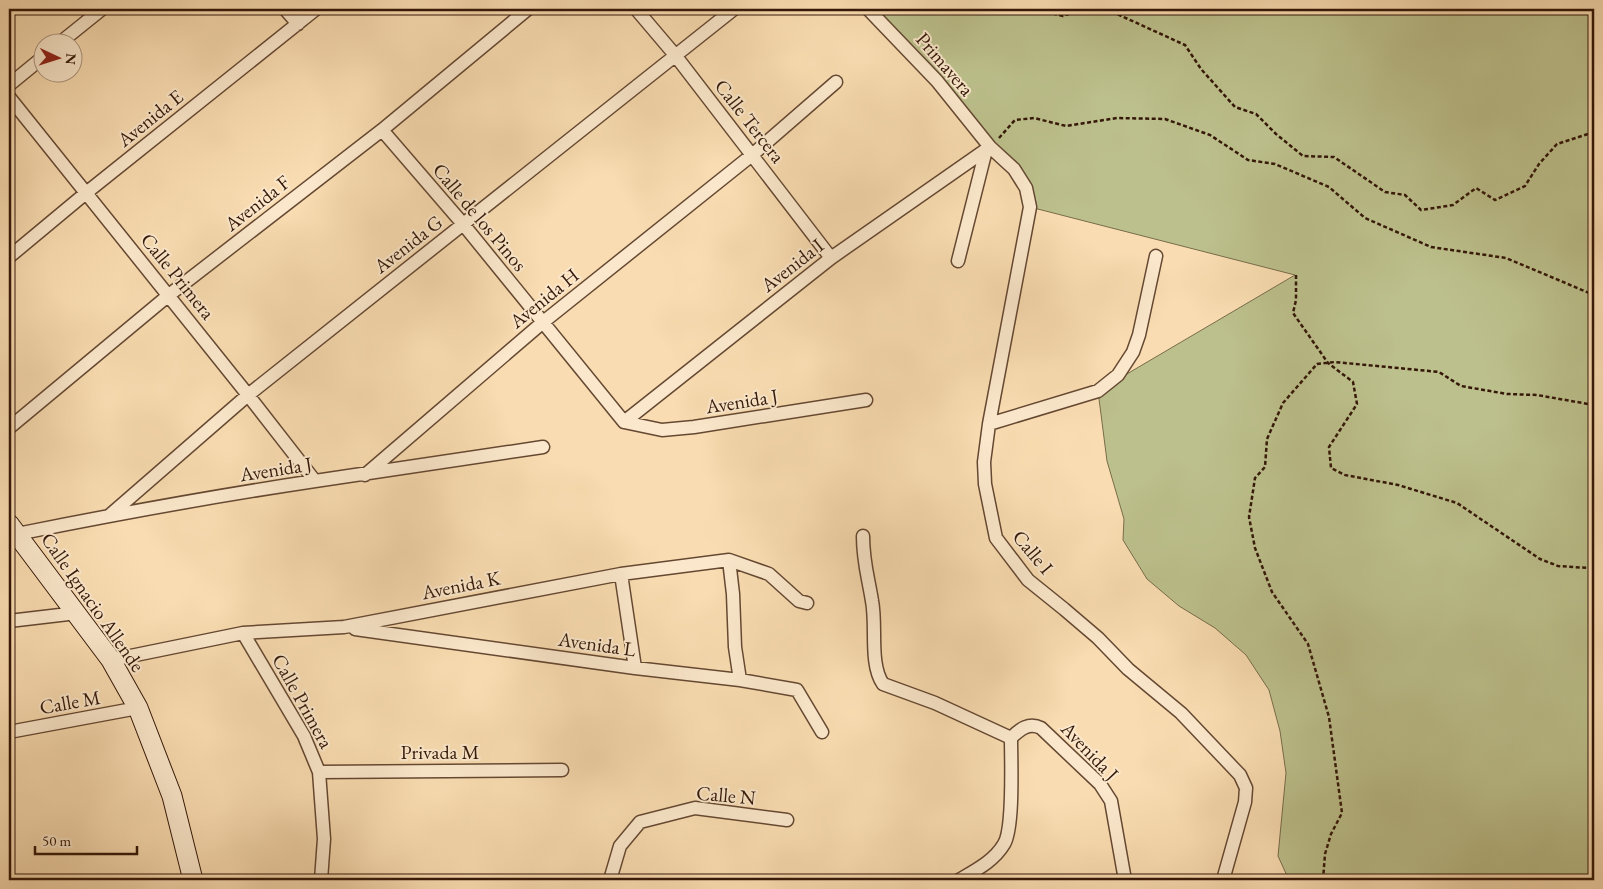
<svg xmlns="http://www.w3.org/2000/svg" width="1603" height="889" viewBox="0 0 1603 889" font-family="'EB Garamond',serif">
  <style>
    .green { fill: #bcc08c; stroke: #786c4a }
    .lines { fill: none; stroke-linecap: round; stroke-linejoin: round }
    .street-casing { stroke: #654832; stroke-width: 15 }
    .secondary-casing { stroke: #341708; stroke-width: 21 }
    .path { stroke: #341708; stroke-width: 2.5; stroke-dasharray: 4 2.5; stroke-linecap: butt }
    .street { stroke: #fbe8cc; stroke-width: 12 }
    .secondary { stroke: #fbe8cc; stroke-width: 19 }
    .labels { text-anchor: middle; stroke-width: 4; stroke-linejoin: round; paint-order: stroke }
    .street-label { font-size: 20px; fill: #341708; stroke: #fbe8cc }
  </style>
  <rect width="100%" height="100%" fill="#f9dcb1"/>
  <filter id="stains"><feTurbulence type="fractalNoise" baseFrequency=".004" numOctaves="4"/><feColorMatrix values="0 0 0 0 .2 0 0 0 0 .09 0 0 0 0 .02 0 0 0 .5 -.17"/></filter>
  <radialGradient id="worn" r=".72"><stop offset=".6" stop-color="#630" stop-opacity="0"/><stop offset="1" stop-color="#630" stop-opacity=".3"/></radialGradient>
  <path class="green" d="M871,9H1594V880H1289L1278,856L1286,773L1280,731L1269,690L1246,655L1215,628L1179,606L1147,579L1123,540L1124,519L1107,461L1098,391L1295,275L1030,207L1026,188Z"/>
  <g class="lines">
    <g class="street-casing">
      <path id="street" d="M285,9L298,24
        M636,9L675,55L831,258
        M868,9L937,81L990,147L1014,169L1026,188L1030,207L989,424L984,462L985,484L996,538L1028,580L1064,609L1098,638L1128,669L1181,713L1240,775L1246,788L1245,802L1223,880
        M61,42L102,9
        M9,85L42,58
        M9,97L248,395L315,481
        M382,130L463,224L624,422
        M9,257L86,193L316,9
        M958,261L986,150
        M624,422L831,258L990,147
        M624,422L662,430L694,427L866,400
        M989,424L1098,391L1118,375L1133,352L1139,335L1156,256
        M9,428L169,295L382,130L528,9
        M365,475L542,323L752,155L836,82
        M110,515L248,395L734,9
        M17,534C116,514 215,496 315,481C391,470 467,459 543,447
        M863,536C863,562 868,576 872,601C877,626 869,664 883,684L935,703L1011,738
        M729,560L733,594L735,647L740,680
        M621,574L635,668
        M9,621L77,613
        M355,629L635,668L740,680L797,690L822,732
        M243,633L304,736L319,772L324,839L321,880
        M111,660L243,633L344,627L621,574L729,560L769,574L799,601L807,603
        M9,732L138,708
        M319,772L562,770
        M610,880L620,846L640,822L695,808L787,820
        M959,880C976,870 994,861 1004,844C1014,828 1011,760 1011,738C1020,729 1029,722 1041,728L1100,784L1111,801L1125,880"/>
    </g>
    <g class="secondary-casing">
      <path id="secondary" d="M9,524L111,660L138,708L172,796L193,880"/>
    </g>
    <path class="path" d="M1034,9L1063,16L1083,9
      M1106,9L1185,45L1201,69L1235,107L1256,114L1276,134L1303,156L1334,157L1385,192L1405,195L1421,210L1453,205L1476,188L1495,200L1525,186L1539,164L1557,144L1594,132
      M999,138L1015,120L1034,118L1066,126L1117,118L1165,119L1210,135L1248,160L1275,164L1329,187L1365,218L1431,247L1506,258L1594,295
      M1296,275V300L1293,313L1328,363L1353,382L1357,404L1329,447L1331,468L1345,475L1398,485L1457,503L1540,559L1558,566L1589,568L1594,571
      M1323,880L1325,854L1331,834L1342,813L1329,717L1308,644L1272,592L1255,548L1249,517L1255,478L1265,467L1267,439L1283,403L1317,364L1335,362L1439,372L1461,386L1507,394L1537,395L1594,405"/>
    <use href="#street" class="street"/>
    <use href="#secondary" class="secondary"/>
  </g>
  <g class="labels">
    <g class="street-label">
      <text transform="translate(945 64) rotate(49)" y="7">Primavera</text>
      <text transform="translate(150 118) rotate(-39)" y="7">Avenida E</text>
      <text transform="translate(750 121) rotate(52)" y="7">Calle Tercera</text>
      <text transform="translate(257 203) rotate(-38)" y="7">Avenida F</text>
      <text transform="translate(480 217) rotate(50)" y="7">Calle de los Pinos</text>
      <text transform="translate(408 244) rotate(-38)" y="7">Avenida G</text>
      <text transform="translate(792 265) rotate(-38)" y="7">Avenida I</text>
      <text transform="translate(178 276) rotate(51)" y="7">Calle Primera</text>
      <text transform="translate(544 298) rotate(-39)" y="7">Avenida H</text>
      <text transform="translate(742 401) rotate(-9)" y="7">Avenida J</text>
      <text transform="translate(276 469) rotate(-9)" y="7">Avenida J</text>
      <text transform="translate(1033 552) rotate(50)" y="7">Calle I</text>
      <text transform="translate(461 585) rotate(-11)" y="7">Avenida K</text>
      <text transform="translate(93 602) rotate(55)" y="7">Calle Ignacio Allende</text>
      <text transform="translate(597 644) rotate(8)" y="7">Avenida L</text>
      <text transform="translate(303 701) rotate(61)" y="7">Calle Primera</text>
      <text transform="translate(70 702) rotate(-10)" y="7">Calle M</text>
      <text transform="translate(1090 751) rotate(46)" y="7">Avenida J</text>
      <text x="440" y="759">Privada M</text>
      <text transform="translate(726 795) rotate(5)" y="7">Calle N</text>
    </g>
  </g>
  <rect width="1603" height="889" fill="none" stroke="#f9dcb1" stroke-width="30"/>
  <rect x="10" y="10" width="1583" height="869" fill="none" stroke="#341708" stroke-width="2.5"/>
  <rect x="15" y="15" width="1573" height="859" fill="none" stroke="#341708"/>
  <g transform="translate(58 58) rotate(94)"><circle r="24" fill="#fbe8cc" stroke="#ab947e"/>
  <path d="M0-4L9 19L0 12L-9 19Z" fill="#8f2418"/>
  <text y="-8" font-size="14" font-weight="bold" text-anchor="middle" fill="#341708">N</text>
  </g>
  <path d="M35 846v8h102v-8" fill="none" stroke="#341708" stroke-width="2.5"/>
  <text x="42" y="846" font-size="15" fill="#341708" stroke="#fbe8cc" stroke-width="4" paint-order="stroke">50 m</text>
  <rect width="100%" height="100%" filter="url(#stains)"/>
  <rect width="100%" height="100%" fill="url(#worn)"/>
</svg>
